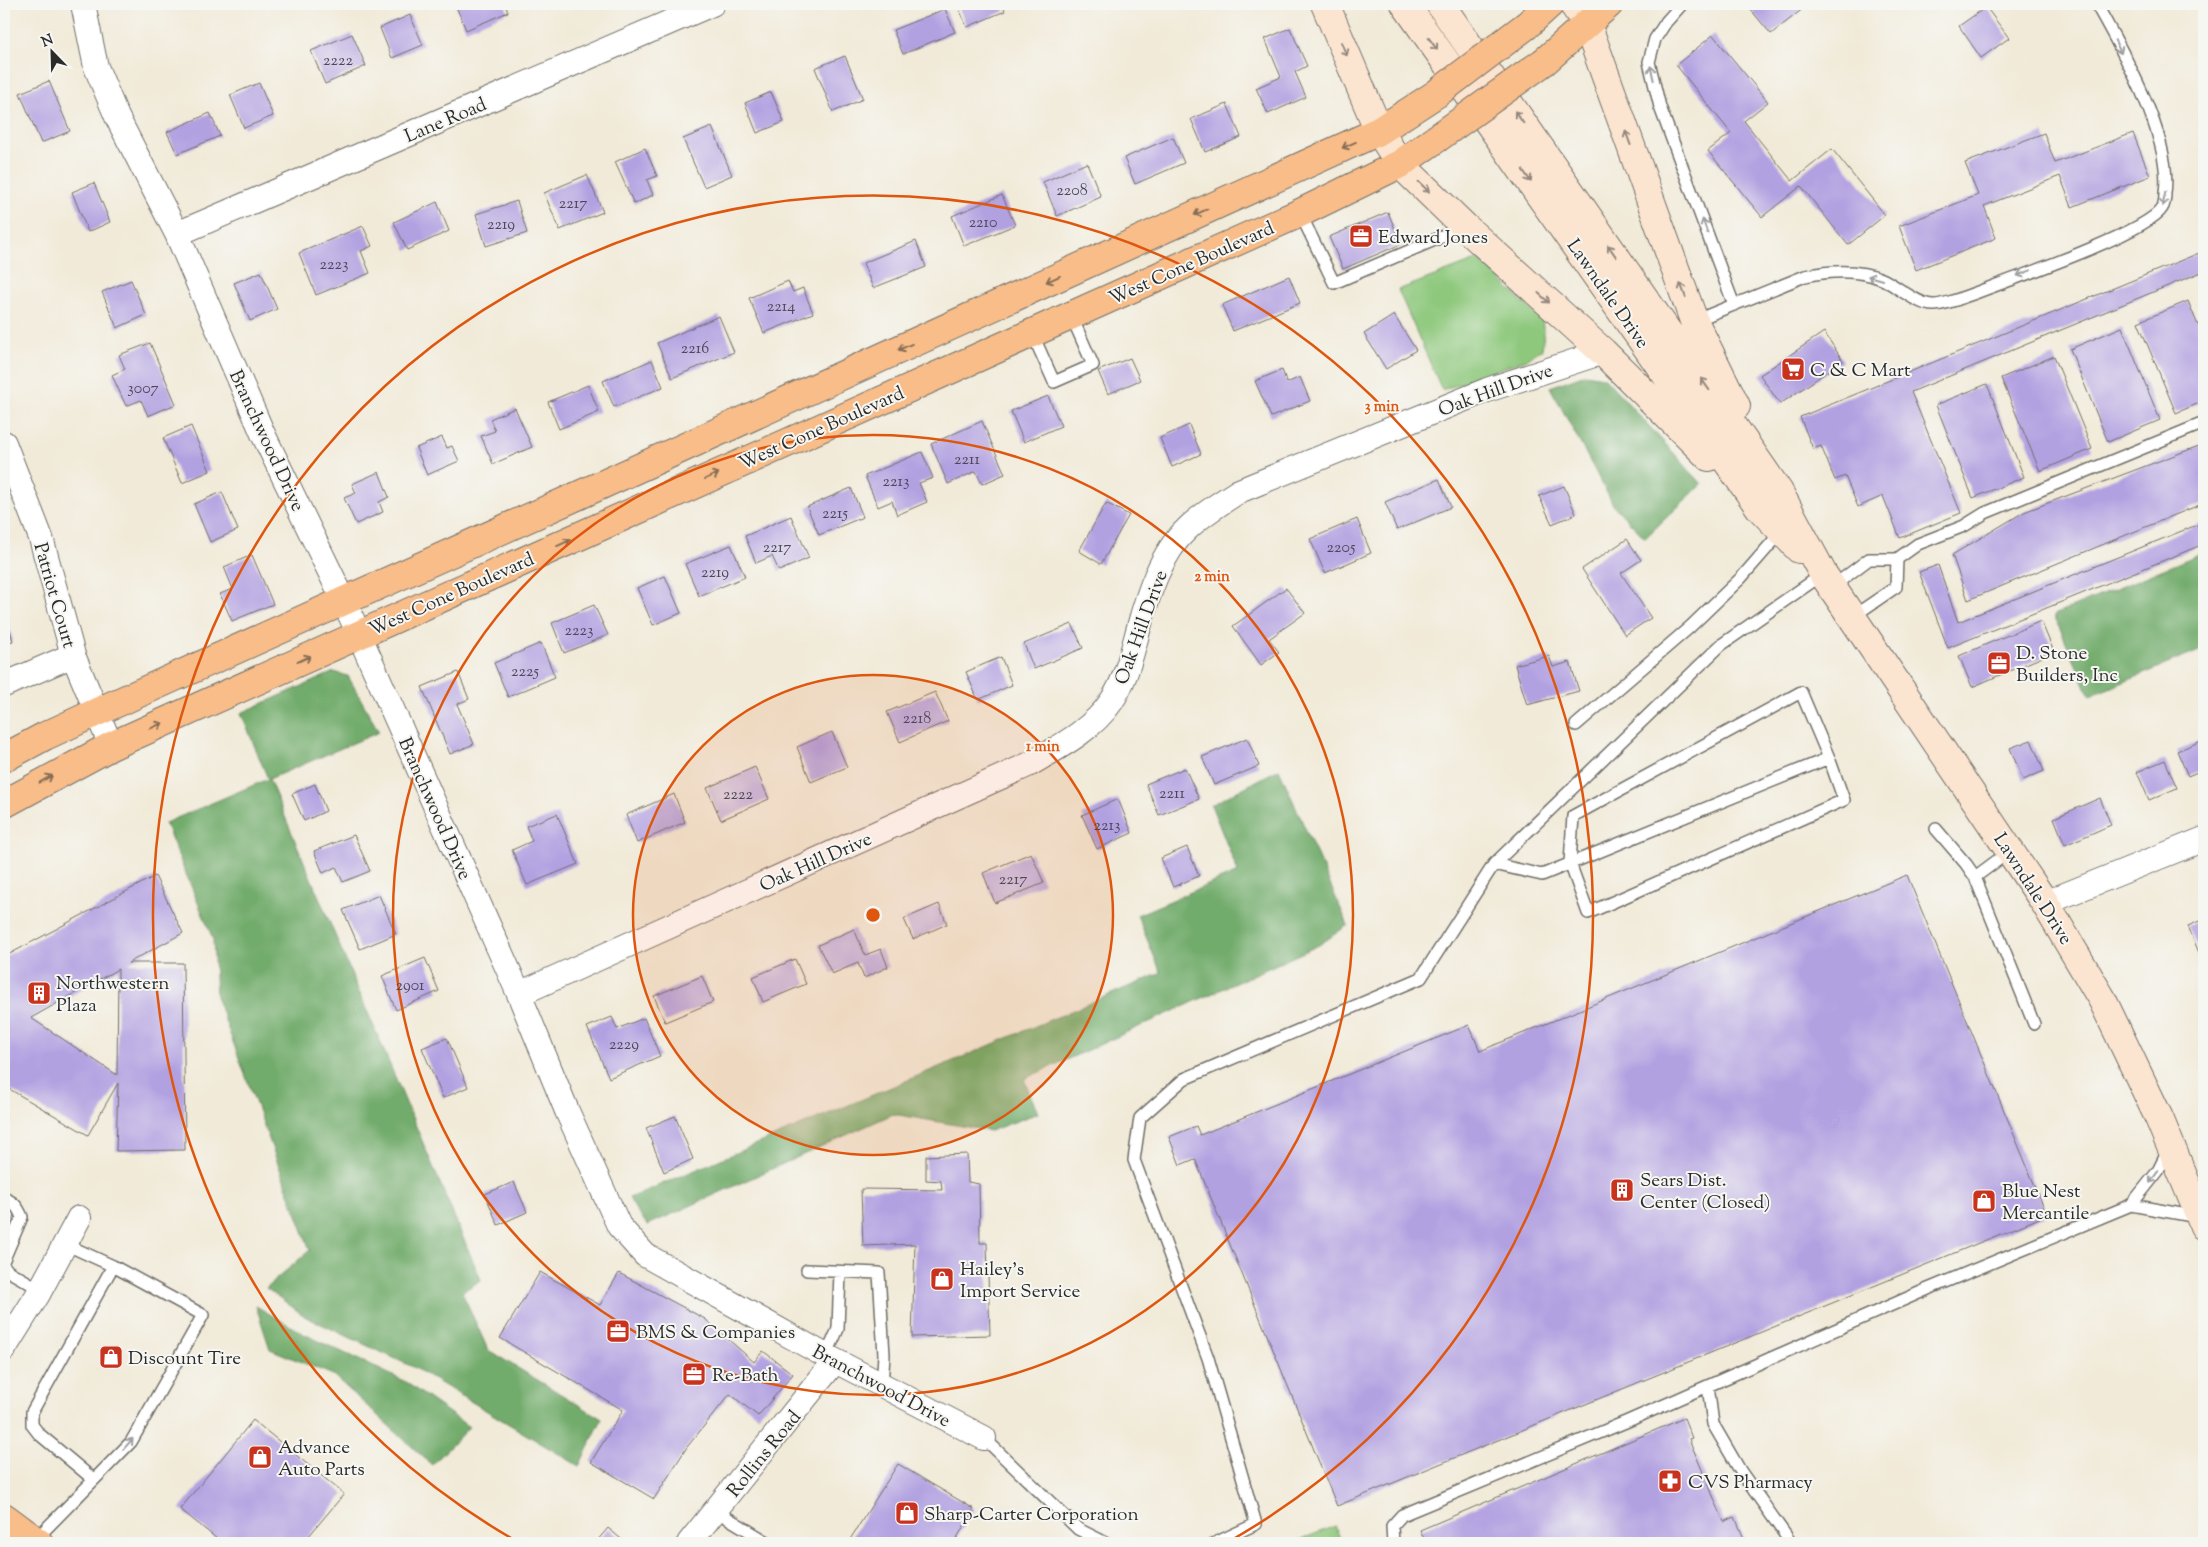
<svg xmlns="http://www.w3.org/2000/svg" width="2208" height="1547" viewBox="0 0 2208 1547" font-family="'Sorts Mill Goudy',serif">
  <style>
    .green { fill: #8dc87c; stroke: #5c7a54 }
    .forest { fill: #72ac6c; stroke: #4e6c4c }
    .building { fill: #b2a1e1; fill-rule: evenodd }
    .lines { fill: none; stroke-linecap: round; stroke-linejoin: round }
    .lane-casing { stroke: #706e68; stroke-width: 14 }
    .street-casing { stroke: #706e68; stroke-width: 26 }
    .secondary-casing { stroke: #706e68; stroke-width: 30 }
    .primary-casing { stroke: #706e68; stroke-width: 30 }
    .lane { stroke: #fff; stroke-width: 11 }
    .street { stroke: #fff; stroke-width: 24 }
    .secondary { stroke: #fce5d0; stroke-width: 28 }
    .primary { stroke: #f8bd89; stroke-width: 28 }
    .primary-bridge-casing { stroke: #706e68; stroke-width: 30; stroke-linecap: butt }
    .primary-bridge { stroke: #f8bd89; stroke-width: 28 }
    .oneway { stroke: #94887e }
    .oneway2 { stroke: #a0a0a0 }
    .oneway3 { stroke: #876d55 }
    .ring { fill: none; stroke: #df570e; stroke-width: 2.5 }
    .labels { text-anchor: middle; stroke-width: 4; stroke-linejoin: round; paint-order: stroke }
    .number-label { font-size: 16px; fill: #4d4858 }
    .street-label { font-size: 19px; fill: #2b2b2b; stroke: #f6f6f2 }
    .poi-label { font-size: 19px; fill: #2b2b2b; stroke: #f6f6f2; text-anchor: start }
    .centre { fill: #df570e; stroke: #f6f6f2; stroke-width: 2.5 }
    .ring-label { font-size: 15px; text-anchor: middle; font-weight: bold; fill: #df570e; stroke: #f6f6f2; stroke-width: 4; stroke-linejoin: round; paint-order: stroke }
  </style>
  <rect width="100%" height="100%" fill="#f6f6f2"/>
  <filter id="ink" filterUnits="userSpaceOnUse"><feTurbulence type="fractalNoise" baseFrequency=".02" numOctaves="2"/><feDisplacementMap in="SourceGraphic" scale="10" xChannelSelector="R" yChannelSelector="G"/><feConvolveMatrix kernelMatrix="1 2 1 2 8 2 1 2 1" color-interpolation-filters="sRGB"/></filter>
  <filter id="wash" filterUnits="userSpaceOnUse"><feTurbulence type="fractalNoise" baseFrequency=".0096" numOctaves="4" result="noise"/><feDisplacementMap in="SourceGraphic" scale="20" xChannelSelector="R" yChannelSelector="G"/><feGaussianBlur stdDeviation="1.12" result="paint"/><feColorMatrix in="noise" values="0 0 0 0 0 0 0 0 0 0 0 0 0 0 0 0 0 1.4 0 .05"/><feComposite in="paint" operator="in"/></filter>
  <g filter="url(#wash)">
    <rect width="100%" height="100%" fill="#f1ead8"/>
    <path class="green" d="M1479,259L1542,321L1544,333L1542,349L1527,359L1442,390L1398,290Z
      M1335,1526L1342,1543H1292Z"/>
    <path class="forest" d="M1585,374L1604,377L1702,484L1645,538L1614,506L1550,387Z
      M2204,552V649L2090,696L2054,615Z
      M334,672L348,676L379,732L269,779L481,1280L462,1292L488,1350L602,1419L579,1466L415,1368L306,1317L266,1288L310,1250L216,996L213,939L165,823L268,779L241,713Z
      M1279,769L1348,925L1319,945L1024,1079L1038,1113L990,1131L893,1114L648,1225L639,1215L629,1198L1161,973L1137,915L1238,872L1211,805Z
      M256,1306L304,1334L404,1381L469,1427L432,1465L333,1375L270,1349Z"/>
    <g id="blocks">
      <path class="building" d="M455,4H505L508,12L466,30Z
        M957,4H1002L1005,11L967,27Z
        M1746,4H1809L1771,34Z
        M1986,7L2009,38L1981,58L1959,26Z
        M945,9L955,32L903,54L893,30Z
        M410,15L423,45L392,58L380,28Z
        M1290,28L1307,66L1295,72L1306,97L1268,114L1256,88L1281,77L1265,39Z
        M352,34L366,66L325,84L311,51Z
        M1713,35L1768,102L1744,121L1792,181L1832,149L1885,215L1848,245L1801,186L1762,217L1708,151L1731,133L1676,65Z
        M845,56L863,99L833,112L815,68Z
        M49,81L70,131L41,143L20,93Z
        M259,83L273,116L244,128L230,95Z
        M771,92L784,122L757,133L745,103Z
        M1227,104L1241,137L1205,152L1191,119Z
        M210,113L220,136L177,154L167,132Z
        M712,127L732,175L704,187L683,139Z
        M2044,133L2055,163L2133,133L2150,176L2072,207L2060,176L1984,206L1996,238L1916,270L1899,226L1978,195L1965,163Z
        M1173,137L1184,163L1135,184L1124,158Z
        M645,148L657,176L647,180L653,195L634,204L615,162Z
        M1087,163L1101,197L1057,216L1043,182Z
        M587,175L603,212L560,230L544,193Z
        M94,183L110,222L88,232L72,192Z
        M1002,195L1015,225L964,246L952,216Z
        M517,201L527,233L486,246L476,214Z
        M437,202L449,231L407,250L394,222Z
        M1388,212L1401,244L1343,269L1329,237Z
        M363,226L372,246L361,251L370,273L316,295L299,253Z
        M916,241L926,267L873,288L863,263Z
        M2204,251V271L1911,392L1961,513L1900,538L1883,496L1858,507L1845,476L1835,480L1821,446L1813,449L1800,417Z
        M261,272L277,309L250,321L234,283Z
        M1289,276L1300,303L1233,331L1222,305Z
        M131,280L146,315L117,328L102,292Z
        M788,281L793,292L803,288L813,313L764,333L749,298Z
        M2188,301L2204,340V401L2176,413L2138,322Z
        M1394,315L1416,350L1386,369L1364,334Z
        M719,316L734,352L672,378L657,343Z
        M2122,327L2160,420L2108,442L2070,349Z
        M1824,332L1843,361L1780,404L1760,375Z
        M150,343L176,404L148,416L141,400L126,406L112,375L125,369L119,355Z
        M2054,356L2092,449L2040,471L2001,378Z
        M1130,358L1140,380L1108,394L1098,371Z
        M652,360L663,387L614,407L603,381Z
        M1282,370L1287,383L1300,377L1310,401L1271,417L1255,381Z
        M1987,384L2024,477L1973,498L1936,405Z
        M588,385L599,412L559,429L548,402Z
        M1048,396L1061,426L1024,442L1011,411Z
        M515,408L532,447L493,464L481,436L495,431L490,419Z
        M982,421L1005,474L982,484L976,471L948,484L931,444Z
        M1189,425L1201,454L1172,467L1160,438Z
        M191,426L210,471L182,483L163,438Z
        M442,437L447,448L452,446L459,461L427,475L416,448Z
        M2204,444V503L1968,600L1952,555L2024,512Z
        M922,452L933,478L919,483L927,502L897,515L892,501L878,507L865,476Z
        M379,472L389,497L379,502L383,512L356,524L344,498L356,493L352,484Z
        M1439,479L1451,507L1397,530L1385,502Z
        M1564,486L1576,514L1552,524L1539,496Z
        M851,488L863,517L819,535L807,507Z
        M222,492L238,530L210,542L194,504Z
        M1106,503L1129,515L1101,564L1079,551Z
        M791,516L809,558L779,571L772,556L756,563L745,536Z
        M1357,519L1371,553L1325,573L1310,539Z
        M2204,522V544L1948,648L1919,572L1938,565L1958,622Z
        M1627,539L1641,560L1621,573L1651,618L1625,635L1582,569Z
        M731,545L745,577L699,596L685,564Z
        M252,555L273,604L232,621L220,594L233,589L224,567Z
        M665,576L681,613L653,625L637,588Z
        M1286,588L1305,613L1269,639L1279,652L1261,665L1233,626Z
        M594,605L608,635L564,653L552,623Z
        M4,608L13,641L4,643Z
        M2041,621L2054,652L1972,687L1959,656Z
        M1072,624L1083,648L1034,669L1024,644Z
        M541,643L555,677L508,697L494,663Z
        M1549,656L1553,667L1570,662L1579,691L1527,705L1515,665Z
        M1001,657L1012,685L978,700L966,672Z
        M458,672L469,699L457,704L474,744L450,754L422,687Z
        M935,692L948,721L900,742L887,712Z
        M832,732L847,767L811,782L797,747Z
        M1247,738L1259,766L1214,785L1202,757Z
        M2031,740L2044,771L2023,780L2010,748Z
        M2204,740V769L2188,776L2177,751Z
        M2165,760L2177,788L2149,800L2137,772Z
        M755,767L769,799L721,820L707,788Z
        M1185,768L1199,799L1159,815L1146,784Z
        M315,784L326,811L304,821L292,794Z
        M674,794L685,822L637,843L626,815Z
        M2100,798L2111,825L2065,845L2054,818Z
        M1118,799L1132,833L1097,849L1082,815Z
        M557,814L578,864L527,885L512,850L532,841L526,826Z
        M354,835L370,871L343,882L336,867L323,873L314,851Z
        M1187,847L1199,876L1173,887L1161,858Z
        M1031,853L1044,883L995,903L983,873Z
        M1907,875L2047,1215L1337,1506L1195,1159L1180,1165L1169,1137L1196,1126L1200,1135L1469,1025L1480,1051Z
        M155,876L183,933L128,963H183L185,1150L116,1151L118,1083L88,1135L4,1086V957ZM118,969L117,1075L31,1018Z
        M379,895L396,934L360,949L343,910Z
        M939,904L947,924L913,939L904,919Z
        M2204,919V965L2188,926Z
        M854,929L865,955L881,949L888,967L864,978L858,963L832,974L818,945Z
        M425,958L439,991L396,1010L382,976Z
        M795,959L806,984L763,1002L753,977Z
        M702,976L713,1002L665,1022L654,996Z
        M612,1017L617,1029L644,1018L660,1056L609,1078L587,1027Z
        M447,1038L468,1087L443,1098L422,1048Z
        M675,1116L693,1159L664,1172L646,1128Z
        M967,1154L968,1182L979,1184L980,1243H987L990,1335L912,1337L915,1244L863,1246L861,1189L942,1190L941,1181L926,1180V1156Z
        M514,1182L527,1212L498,1225L485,1194Z
        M540,1272L600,1305L619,1273L705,1319L754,1362L763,1351L793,1374L758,1416L730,1394L687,1447L654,1499L591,1462L623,1410L500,1338Z
        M1684,1418L1692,1438L1689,1439L1724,1522L1735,1517L1746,1543H1426L1420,1530Z
        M253,1420L344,1494L303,1543H222L180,1509Z
        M898,1464L974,1509L954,1543H854L849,1541Z
        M608,1528L626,1543H595Z"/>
    </g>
  </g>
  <g filter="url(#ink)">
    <use href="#blocks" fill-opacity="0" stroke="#706e68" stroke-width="1"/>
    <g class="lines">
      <g class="lane-casing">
        <path id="lane" d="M1682,4L1666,22L1655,39L1649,62L1660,107L1734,305
          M1300,213L1334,283L1465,227
          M1694,321L1805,276C1829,271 1858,269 1882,279C1896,285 1919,306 1934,305C1941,305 1949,302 1956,300C1992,286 2147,234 2162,208C2165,204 2165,197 2165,193C2173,139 2122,50 2096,4
          M1032,333L1054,382L1093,365L1071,315
          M1832,587L1869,559H1897L1918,544L1964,526L1985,513L2204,423
          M1852,617L1896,587L1897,559
          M1801,692L1829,758L1844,800L1588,913L1570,863L1573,816Z
          M1576,725L1690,627L1741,578L1782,531
          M1936,829L1966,864L1975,877L2034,1024
          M1494,864L1542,875L1829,758
          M1975,877L2010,851
          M4,1198C14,1202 18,1207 22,1217L4,1259
          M2131,1205L2198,1217
          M4,1266L8,1271L40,1289
          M807,1270L879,1273L884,1355L882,1385
          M826,1356L838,1329L840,1272
          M1708,1386L1713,1424L1741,1472L1791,1543
          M984,1438L1078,1529L1106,1543
          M93,1479L39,1434L32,1425V1412L113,1266
          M716,1511L769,1543
          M35,1540L131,1442L203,1315L113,1266L65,1244
          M1215,1543L1256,1524L1208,1358L1134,1160L1140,1118L1184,1079L1421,978L1494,864L1721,645L1823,574
          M1393,1543L1392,1526L1402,1515L1628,1421L1928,1289L2131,1205L2158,1171L2169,1149"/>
      </g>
      <g class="street-casing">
        <path id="street" d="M83,4L96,67L117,117L177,234L263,434L344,601L519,994L567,1111L619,1226L645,1255L826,1356L984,1438
          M177,234L712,4
          M4,443L41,538L73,655L111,746
          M4,685L73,655
          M2045,903L2204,839
          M519,994L1030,764C1059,747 1092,730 1111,702C1126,680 1132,653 1139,627C1148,594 1161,553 1187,529C1202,514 1221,503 1239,491L1487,390L1603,352
          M4,1349L37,1296L79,1218
          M689,1543L835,1361"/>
      </g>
      <g class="secondary-casing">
        <path id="secondary" d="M1325,4L1379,131L1400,164L1465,227L1603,352L1709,457
          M1405,4L1760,508L1799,549
          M1440,4L1779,492L1823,574L2045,903L2102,999L2159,1118L2204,1226
          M1573,4L1587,24L1694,321L1736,406"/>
      </g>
      <g class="primary-casing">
        <path id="primary" d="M1527,25L1550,4
          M1545,61L1609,4
          M4,758L45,736L97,712L575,497L1379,131L1436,94
          M4,804L111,746L1300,213L1400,164L1436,139
          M4,1517L39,1543"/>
      </g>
      <use href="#lane" class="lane"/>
      <use href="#street" class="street"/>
      <use href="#secondary" class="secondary"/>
      <use href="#primary" class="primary"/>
      <g class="primary-bridge-casing">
        <path id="primary-bridge" d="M1436,94L1527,25
          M1436,139L1545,61"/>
      </g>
      <use href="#primary-bridge" class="primary-bridge"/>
    </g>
    <defs><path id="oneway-shaft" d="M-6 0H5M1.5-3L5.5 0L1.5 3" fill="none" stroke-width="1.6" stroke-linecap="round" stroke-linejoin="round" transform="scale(1.25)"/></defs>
    <g class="oneway">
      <use href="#oneway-shaft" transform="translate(1433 44) rotate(55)"/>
      <use href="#oneway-shaft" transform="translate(1344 49) rotate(67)"/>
      <use href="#oneway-shaft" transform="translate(1519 117) rotate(-125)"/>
      <use href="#oneway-shaft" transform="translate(1628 138) rotate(-110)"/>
      <use href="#oneway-shaft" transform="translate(1527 176) rotate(55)"/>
      <use href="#oneway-shaft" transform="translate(1424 187) rotate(44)"/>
      <use href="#oneway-shaft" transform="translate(1612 251) rotate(-125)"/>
      <use href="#oneway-shaft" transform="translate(1683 290) rotate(-110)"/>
      <use href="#oneway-shaft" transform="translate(1544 298) rotate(42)"/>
      <use href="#oneway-shaft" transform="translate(1705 384) rotate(-125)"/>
    </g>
    <g class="oneway2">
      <use href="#oneway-shaft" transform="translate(2118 47) rotate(64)"/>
      <use href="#oneway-shaft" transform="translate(1652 73) rotate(-103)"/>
      <use href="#oneway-shaft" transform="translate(2164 199) rotate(101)"/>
      <use href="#oneway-shaft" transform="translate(1705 226) rotate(-110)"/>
      <use href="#oneway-shaft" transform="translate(2024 273) rotate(159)"/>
      <use href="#oneway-shaft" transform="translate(1875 278) rotate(-164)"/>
      <use href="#oneway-shaft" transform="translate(2154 1177) rotate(125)"/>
      <use href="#oneway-shaft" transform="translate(128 1444) rotate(-49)"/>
    </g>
    <g class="oneway3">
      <use href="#oneway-shaft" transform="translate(1349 145) rotate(156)"/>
      <use href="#oneway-shaft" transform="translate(1201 212) rotate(156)"/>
      <use href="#oneway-shaft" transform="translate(1053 279) rotate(156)"/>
      <use href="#oneway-shaft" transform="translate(905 347) rotate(156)"/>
      <use href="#oneway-shaft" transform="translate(712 476) rotate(-24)"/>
      <use href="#oneway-shaft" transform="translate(564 543) rotate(-24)"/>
      <use href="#oneway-shaft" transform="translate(304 659) rotate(-24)"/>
      <use href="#oneway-shaft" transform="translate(156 726) rotate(-24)"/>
      <use href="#oneway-shaft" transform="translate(46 779) rotate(-29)"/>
    </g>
  </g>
  <circle cx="873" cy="915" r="240" fill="#df570e" fill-opacity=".12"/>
  <g class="ring">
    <circle cx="873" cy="915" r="240"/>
    <circle cx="873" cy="915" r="480"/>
    <path d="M518 1542A720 720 0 1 1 1228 1542"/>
  </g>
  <defs>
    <g id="office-square" transform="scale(1.25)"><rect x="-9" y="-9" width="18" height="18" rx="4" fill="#c8321e" stroke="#f6f6f2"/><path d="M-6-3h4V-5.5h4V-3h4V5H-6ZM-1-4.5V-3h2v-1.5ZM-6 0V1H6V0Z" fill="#fff"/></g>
    <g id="supermarket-square" transform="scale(1.25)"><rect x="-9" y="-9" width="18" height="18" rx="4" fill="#c8321e" stroke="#f6f6f2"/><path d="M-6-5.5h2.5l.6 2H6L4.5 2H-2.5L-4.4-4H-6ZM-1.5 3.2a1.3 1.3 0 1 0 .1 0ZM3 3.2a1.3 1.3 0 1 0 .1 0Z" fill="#fff"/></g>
    <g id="building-square" transform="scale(1.25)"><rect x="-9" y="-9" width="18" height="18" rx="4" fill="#c8321e" stroke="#f6f6f2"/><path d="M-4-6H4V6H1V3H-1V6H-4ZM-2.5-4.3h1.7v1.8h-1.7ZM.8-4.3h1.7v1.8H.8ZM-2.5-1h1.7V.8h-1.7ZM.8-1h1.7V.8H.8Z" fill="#fff"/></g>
    <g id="shop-square" transform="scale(1.25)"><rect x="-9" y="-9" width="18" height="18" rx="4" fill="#c8321e" stroke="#f6f6f2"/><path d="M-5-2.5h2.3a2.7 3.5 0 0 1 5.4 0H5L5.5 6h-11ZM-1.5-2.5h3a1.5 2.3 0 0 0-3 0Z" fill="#fff"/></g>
    <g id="pharmacy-square" transform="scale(1.25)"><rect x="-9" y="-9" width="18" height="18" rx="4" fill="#c8321e" stroke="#f6f6f2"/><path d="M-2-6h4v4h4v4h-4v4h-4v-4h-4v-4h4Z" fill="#fff"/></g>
  </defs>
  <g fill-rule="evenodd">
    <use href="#office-square" x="1361" y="236"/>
    <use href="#supermarket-square" x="1793" y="369"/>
    <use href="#office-square" x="1999" y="663"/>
    <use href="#building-square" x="39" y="993"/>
    <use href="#building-square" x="1622" y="1190"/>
    <use href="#shop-square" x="1984" y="1201"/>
    <use href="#shop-square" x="942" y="1279"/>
    <use href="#office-square" x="618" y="1331"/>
    <use href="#shop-square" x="111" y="1357"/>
    <use href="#office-square" x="694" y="1374"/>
    <use href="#shop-square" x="260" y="1457"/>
    <use href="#pharmacy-square" x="1670" y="1481"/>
    <use href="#shop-square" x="907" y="1513"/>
  </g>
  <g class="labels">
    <g class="number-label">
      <text x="338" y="65">2222</text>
      <text x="1072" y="195">2208</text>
      <text x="573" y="208">2217</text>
      <text x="983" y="227">2210</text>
      <text x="501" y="229">2219</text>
      <text x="334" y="269">2223</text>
      <text x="781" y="311">2214</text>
      <text x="695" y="353">2216</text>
      <text x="143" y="393">3007</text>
      <text x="967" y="464">2211</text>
      <text x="896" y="486">2213</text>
      <text x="835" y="518">2215</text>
      <text x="777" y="552">2217</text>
      <text x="1341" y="552">2205</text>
      <text x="715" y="577">2219</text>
      <text x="579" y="635">2223</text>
      <text x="525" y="676">2225</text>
      <text x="917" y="723">2218</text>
      <text x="1172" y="798">2211</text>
      <text x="738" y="799">2222</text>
      <text x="1107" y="830">2213</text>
      <text x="1013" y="884">2217</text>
      <text x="410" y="990">2901</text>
      <text x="624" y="1049">2229</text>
    </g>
    <g class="street-label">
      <text transform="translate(445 119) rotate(-23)" y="7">Lane Road</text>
      <text transform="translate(1191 262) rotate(-24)" y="7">West Cone Boulevard</text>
      <text transform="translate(1609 293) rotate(55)" y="7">Lawndale Drive</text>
      <text transform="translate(1495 389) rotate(-20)" y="7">Oak Hill Drive</text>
      <text transform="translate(821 427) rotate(-24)" y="7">West Cone Boulevard</text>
      <text transform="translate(268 440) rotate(65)" y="7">Branchwood Drive</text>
      <text transform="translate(451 593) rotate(-24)" y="7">West Cone Boulevard</text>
      <text transform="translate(56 595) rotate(74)" y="7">Patriot Court</text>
      <text transform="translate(1140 627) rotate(-70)" y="7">Oak Hill Drive</text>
      <text transform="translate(436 808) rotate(66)" y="7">Branchwood Drive</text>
      <text transform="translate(815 861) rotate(-24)" y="7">Oak Hill Drive</text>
      <text transform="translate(2034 888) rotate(57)" y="7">Lawndale Drive</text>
      <text transform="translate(882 1385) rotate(28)" y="7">Branchwood Drive</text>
      <text transform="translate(763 1453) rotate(-51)" y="7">Rollins Road</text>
    </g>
    <g class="poi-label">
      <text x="1378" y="243">Edward Jones</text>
      <text x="1810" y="376">C &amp; C Mart</text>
      <text x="2016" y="659">D. Stone<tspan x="2016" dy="22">Builders, Inc</tspan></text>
      <text x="56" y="989">Northwestern<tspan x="56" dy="22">Plaza</tspan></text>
      <text x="1640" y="1186">Sears Dist.<tspan x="1640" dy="22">Center (Closed)</tspan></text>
      <text x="2002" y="1197">Blue Nest<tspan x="2002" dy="22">Mercantile</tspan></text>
      <text x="960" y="1275">Hailey's<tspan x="960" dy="22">Import Service</tspan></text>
      <text x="636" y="1338">BMS &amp; Companies</text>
      <text x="128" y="1364">Discount Tire</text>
      <text x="712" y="1381">Re-Bath</text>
      <text x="278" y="1453">Advance<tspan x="278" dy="22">Auto Parts</tspan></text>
      <text x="1688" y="1488">CVS Pharmacy</text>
      <text x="924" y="1520">Sharp-Carter Corporation</text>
    </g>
  </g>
  <circle cx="873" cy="915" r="8" class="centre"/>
  <g class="ring-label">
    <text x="1382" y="411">3 min</text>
    <text x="1212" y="581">2 min</text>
    <text x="1043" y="751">1 min</text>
  </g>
  <rect width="2208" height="1547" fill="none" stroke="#f6f6f2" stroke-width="20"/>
  <g transform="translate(52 52) rotate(337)" stroke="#f6f6f2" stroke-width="4" paint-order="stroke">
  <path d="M0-4L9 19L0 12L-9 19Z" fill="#2b2b2b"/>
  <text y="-8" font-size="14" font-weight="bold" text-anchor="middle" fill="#2b2b2b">N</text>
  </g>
</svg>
